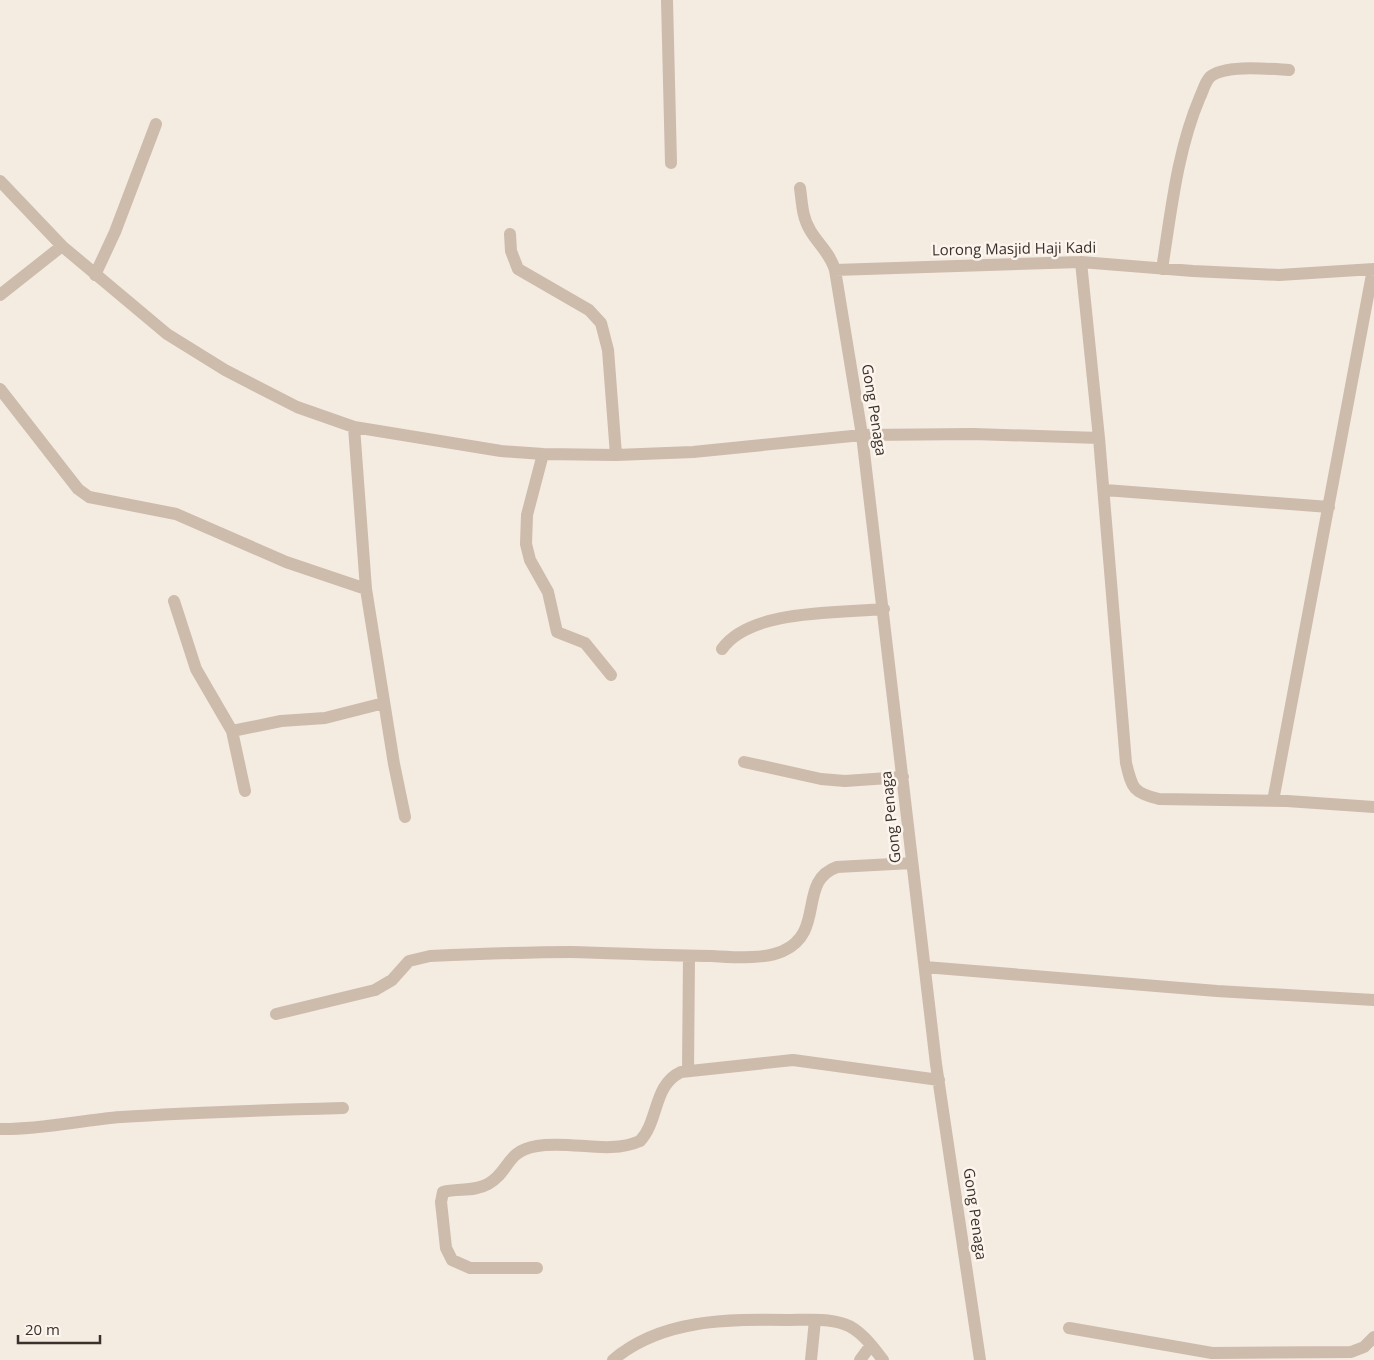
<svg xmlns="http://www.w3.org/2000/svg" width="1374" height="1360" viewBox="0 0 1374 1360" font-family="'Open Sans',sans-serif">
  <style>
    .lines { fill: none; stroke-linecap: round; stroke-linejoin: round }
    .minor { stroke: #cdbbac; stroke-width: 12 }
    .labels { text-anchor: middle; stroke-width: 5; stroke-linejoin: round; paint-order: stroke }
    .street-label { font-size: 15px; fill: #3b302b; stroke: #fbf5ee }
  </style>
  <rect width="100%" height="100%" fill="#f4ebe1"/>
  <g class="lines">
    <path class="minor" d="M667,0L671,163
      M0,181L62,246L167,334L225,370L297,407L354,427L501,451L543,454L616,455L693,452L862,435L974,434L1099,438L1126,763C1132,788 1133,793 1159,799L1287,801L1374,807
      M800,188C802,202 802,217 810,230C818,244 830,253 835,270L862,435L936,1064L980,1360
      M510,234L511,251L518,269L589,310L601,323L608,350L616,455
      M1081,262L1099,438
      M1162,269C1171,212 1177,151 1200,97C1203,91 1205,82 1210,77C1224,64 1271,69 1289,70
      M835,270L1081,262L1193,271L1279,275L1374,269
      M95,275L115,232L156,124
      M0,295L62,246
      M0,389L78,489L89,497L176,514L286,562L366,589
      M354,427L366,589L394,764L405,817
      M543,454L527,515L526,544L530,560L548,592L557,632L585,643L611,675
      M1105,490L1329,507
      M174,601L196,669L232,731
      M722,649C750,609 838,613 884,609
      M744,762L821,779L845,781L903,777
      M245,791L232,731L281,721L325,718L384,703
      M1273,801L1373,269
      M925,967L1217,991L1374,1000
      M276,1014L375,990L392,980L409,961L430,956C477,954 524,952 571,952C618,953 665,956 712,956C733,957 763,960 783,951C826,932 797,881 837,867L912,863
      M688,1071L689,956
      M0,1129C39,1130 82,1120 121,1117C195,1112 269,1110 343,1108
      M537,1268H470L452,1260L446,1248L441,1202L443,1192C458,1188 474,1192 488,1184C510,1172 505,1151 537,1146C571,1140 608,1155 640,1141C659,1121 653,1085 681,1072L793,1060L939,1080
      M1069,1328L1212,1353L1351,1352L1364,1347L1374,1337
      M613,1360C661,1319 728,1319 788,1320C806,1320 826,1318 844,1324C860,1329 873,1347 883,1360
      M811,1360L815,1320
      M860,1360L871,1345"/>
  </g>
  <g class="labels">
    <g class="street-label">
      <text transform="translate(1014 249) rotate(-1)" y="5">Lorong Masjid Haji Kadi</text>
      <text transform="translate(874 410) rotate(81)" y="5">Gong Penaga</text>
      <text transform="translate(891 817) rotate(-96)" y="5">Gong Penaga</text>
      <text transform="translate(975 1214) rotate(82)" y="5">Gong Penaga</text>
    </g>
  </g>
  <path d="M18 1335v8h82v-8" fill="none" stroke="#3b302b" stroke-width="2.5"/>
  <text x="25" y="1335" font-size="15" fill="#3b302b" stroke="#fbf5ee" stroke-width="4" paint-order="stroke">20 m</text>
</svg>
